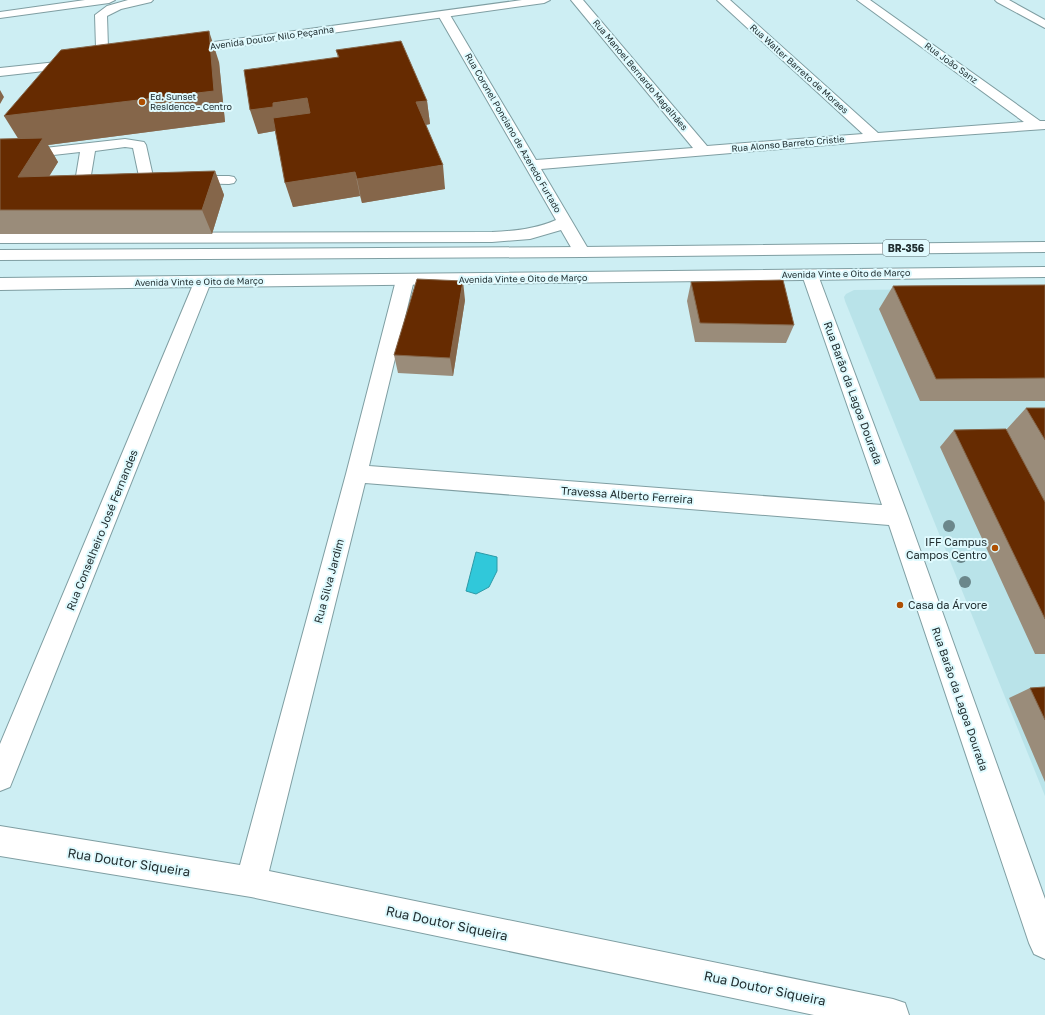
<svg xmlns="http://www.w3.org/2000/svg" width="1045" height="1015" viewBox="0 0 1045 1015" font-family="'Golos Text',sans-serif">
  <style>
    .built { fill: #b9e3e9 }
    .water { fill: #30c8da; stroke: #2c9aa7 }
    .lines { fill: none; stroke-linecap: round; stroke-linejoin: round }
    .minor-casing { stroke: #7f9ea2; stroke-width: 2 }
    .major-casing { stroke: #7f9ea2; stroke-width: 2 }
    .minor { fill: #fff; fill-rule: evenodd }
    .major { fill: #fff; fill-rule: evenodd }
    .tree { fill: #6b878b }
    .wall { fill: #9a8c7a; fill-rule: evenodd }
    .shaded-wall { fill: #85664a }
    .building { fill: #662b01; stroke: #85664a }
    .poi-dot { fill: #ae4f02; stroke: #dffafe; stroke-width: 1.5 }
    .labels { text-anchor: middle; stroke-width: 4; stroke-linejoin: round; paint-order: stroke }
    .far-street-label { font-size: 9px; fill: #212e30; stroke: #dffafe }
    .far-poi-label { font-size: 9px; fill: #212e30; stroke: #dffafe; text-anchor: start }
    .shield { fill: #dffafe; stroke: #5a6b6e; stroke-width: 1 }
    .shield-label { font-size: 10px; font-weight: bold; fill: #212e30 }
    .street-label { font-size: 11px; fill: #212e30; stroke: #dffafe }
    .poi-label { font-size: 11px; fill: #212e30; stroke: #dffafe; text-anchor: end }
    .near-street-label { font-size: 13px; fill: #212e30; stroke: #dffafe }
  </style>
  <rect width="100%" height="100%" fill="#cdeef3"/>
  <path class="built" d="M1045,288V796L845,301L844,297L846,294L854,290Z"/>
  <path class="water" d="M476,552L497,557V571L489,587L476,594L466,591Z"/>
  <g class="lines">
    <g class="minor-casing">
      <path id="minor" d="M85,0H115L109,3L0,18V12Z
        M128,0H153L151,2L121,9L107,16L108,48L106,51H98L96,48L95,15L107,6Z
        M571,0H583L707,146L863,134L717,0H730L878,133L1024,122L857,0H870L1040,121H1045V129L875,141L541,169L590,252L588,256L582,257L576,256L561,230L530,239L492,242L0,243V233L492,232C515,231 535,229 556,220L438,15L440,13H448L450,15L536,160L693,148Z
        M995,0H1009L1045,20V28L997,2Z
        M125,139L144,142L146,145L154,181L152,184L147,185L142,184L140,181L133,148L125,147L95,151L91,175L95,178L115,179L117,182L115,185C102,188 84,188 76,176L80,152L0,161V153Z
        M188,176H229L234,177L236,180L234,183L229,184L183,183L181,180L183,177Z
        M810,270L816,271L818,275L908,516L1045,899V959L1034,954L1029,943L889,525L365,483L269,871L893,999L905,1003L909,1015H814L251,897L0,856V826L240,865L346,474L396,280L399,276L405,274L411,276L414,280L369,466L882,505L802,275L804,271Z"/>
    </g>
    <g class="major-casing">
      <path id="major" d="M522,0H550L544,3L184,54L180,53L178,50L180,47L184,46Z
        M76,60L80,61L82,64L80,67L0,76V68Z
        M1045,242V252L582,257L0,260V250L582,247Z
        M1045,267V277L209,287L10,787L0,791V744L192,287L0,290V278Z"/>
    </g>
    <use href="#minor" class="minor"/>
    <use href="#major" class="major"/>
  </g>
  <g class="tree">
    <circle cx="949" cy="526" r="6"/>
    <circle cx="961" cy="557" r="6"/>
    <circle cx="965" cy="582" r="6"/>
  </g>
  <path class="wall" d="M336,50L427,101L430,124L426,125L445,189L362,203L360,196L293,207L275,131L258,134L338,58Z
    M219,62L225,122L48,145L58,162L49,176L215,171L224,195L212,234H0V139H19Z
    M691,282L794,325L786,343L695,342L687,301Z
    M1045,285V401H920L879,309L893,286Z
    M465,300L453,376L398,373L394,355Z
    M1026,408H1045V654H1035L940,447L954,430H1006ZM1029,474L1045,502H1044Z
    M1045,687V782L1009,698L1030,688Z"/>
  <path class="shaded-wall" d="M209,31L219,62L225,122L48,145L58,162L34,201L18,177L24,148L4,116Z
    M0,90L4,97L0,104Z
    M307,98L313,121L280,130L258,134L250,110L273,103Z
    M427,101L430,124L419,126L416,102Z
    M443,165L445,189L362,203L357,179Z
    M215,171L224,195L212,234L202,210Z
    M355,172L360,196L293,207L285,183Z
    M463,281L465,300L453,376L450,358Z"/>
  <path class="building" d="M209,31L214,91L4,116L61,50Z
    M401,41L427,101L416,102L443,165L357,179L355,172L285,183L273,118L310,113L307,98L273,103V107L250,110L244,70L339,57L336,50Z
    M43,138L18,177L215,171L202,210H0V139Z
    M417,279L463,281L450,358L394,355Z
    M783,280L794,325L700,323L691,282Z
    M1045,285V378L936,379L893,286Z
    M1026,408H1045V440Z
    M1006,429L1045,502V619L954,430Z
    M1045,687V720L1030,688Z"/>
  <g class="poi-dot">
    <circle cx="142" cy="102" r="4"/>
    <circle cx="995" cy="548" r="4"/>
    <circle cx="900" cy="605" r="4"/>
  </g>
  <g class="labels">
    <g class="far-street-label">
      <text transform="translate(272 38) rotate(-8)" y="3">Avenida Doutor Nilo Peçanha</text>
      <text transform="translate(951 63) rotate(36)" y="3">Rua João Sanz</text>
      <text transform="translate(799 69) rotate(42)" y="3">Rua Walter Barreto de Moraes</text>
      <text transform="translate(640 75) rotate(50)" y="3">Rua Manoel Bernardo Magalhães</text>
      <text transform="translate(513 133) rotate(60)" y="3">Rua Coronel Ponciano de Azeredo Furtado</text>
      <text transform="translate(788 144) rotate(-5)" y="3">Rua Alonso Barreto Cristie</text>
      <text transform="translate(846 274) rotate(-1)" y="3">Avenida Vinte e Oito de Março</text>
      <text transform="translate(523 279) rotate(-1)" y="3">Avenida Vinte e Oito de Março</text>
      <text transform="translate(199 282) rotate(-1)" y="3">Avenida Vinte e Oito de Março</text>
    </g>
    <g class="far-poi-label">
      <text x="150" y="100">Ed. Sunset<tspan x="150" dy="10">Residence - Centro</tspan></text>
    </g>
    <rect class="shield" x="883" y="240" width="46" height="16" rx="3"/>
    <g class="shield-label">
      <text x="906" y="252">BR-356</text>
    </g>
    <g class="street-label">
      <text transform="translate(853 393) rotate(70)" y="4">Rua Barão da Lagoa Dourada</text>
      <text transform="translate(627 495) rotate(4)" y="4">Travessa Alberto Ferreira</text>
      <text transform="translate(102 530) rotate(-68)" y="4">Rua Conselheiro José Fernandes</text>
      <text transform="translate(329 581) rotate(-75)" y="4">Rua Silva Jardim</text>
      <text transform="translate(960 699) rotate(71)" y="4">Rua Barão da Lagoa Dourada</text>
    </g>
    <g class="poi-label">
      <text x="987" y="546">IFF Campus<tspan x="987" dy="13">Campos Centro</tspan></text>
      <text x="908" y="609" text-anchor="start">Casa da Árvore</text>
    </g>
    <g class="near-street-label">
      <text transform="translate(129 862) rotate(9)" y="5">Rua Doutor Siqueira</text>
      <text transform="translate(447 923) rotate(12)" y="5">Rua Doutor Siqueira</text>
      <text transform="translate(765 988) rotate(12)" y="5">Rua Doutor Siqueira</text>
    </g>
  </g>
</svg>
